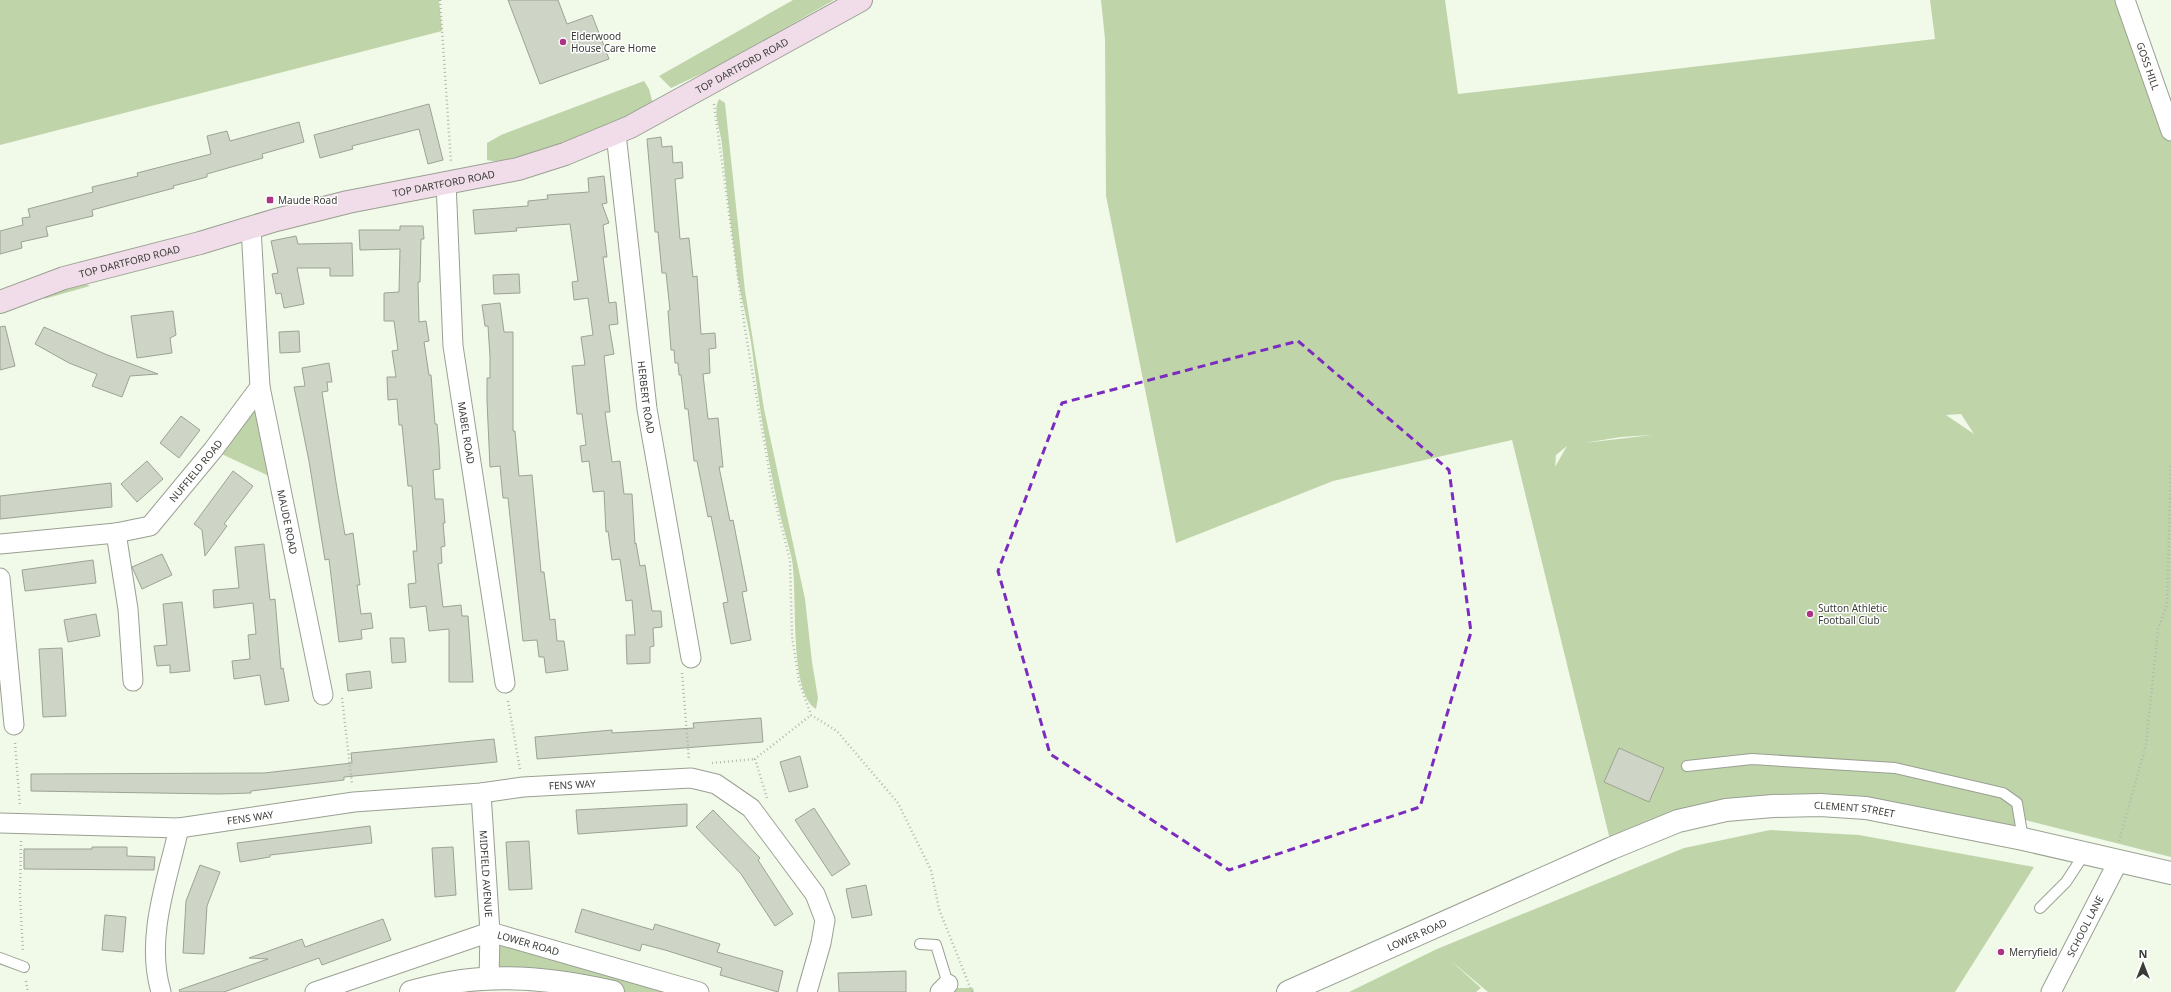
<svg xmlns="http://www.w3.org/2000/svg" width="2171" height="992" viewBox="0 0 2171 992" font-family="'Noto Sans',sans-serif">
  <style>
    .green { fill: #c0d4aa; fill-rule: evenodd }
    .building { fill: #ced5c6; stroke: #9ba394 }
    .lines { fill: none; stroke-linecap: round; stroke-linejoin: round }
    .service-casing { stroke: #99a092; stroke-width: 12 }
    .minor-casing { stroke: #99a092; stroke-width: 21 }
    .tertiary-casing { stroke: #99a092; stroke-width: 24 }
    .secondary-casing { stroke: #99a092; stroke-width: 24 }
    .path { stroke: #b2b8ac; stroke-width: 2.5; stroke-dasharray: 1 3; stroke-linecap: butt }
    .service { stroke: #fff; stroke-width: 10 }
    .minor { stroke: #fff; stroke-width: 19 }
    .tertiary { stroke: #fff; stroke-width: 22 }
    .secondary { stroke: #f1dde9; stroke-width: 22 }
    .marked { fill: none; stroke: #7b2cbf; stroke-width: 3; stroke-dasharray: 8 5; stroke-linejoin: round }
    .poi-dot { fill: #ad3386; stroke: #fff; stroke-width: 1.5 }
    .labels { text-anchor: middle; stroke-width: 3; stroke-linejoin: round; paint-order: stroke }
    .poi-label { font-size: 10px; fill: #393c36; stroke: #fff; text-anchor: start }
    .street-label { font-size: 10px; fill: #393c36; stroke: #fff }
  </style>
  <rect width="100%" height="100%" fill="#f1f9e9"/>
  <path class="green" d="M0,0H439L442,31L0,145Z
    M793,0H834L718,66L671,88L659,76Z
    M1101,0H1445L1458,94L1935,39L1930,0H2124L2171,132V857L2021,819L2023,839L1773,806L1612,848L1512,440L1333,481L1176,543L1106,196L1105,39ZM1961,414L1974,434L1946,415ZM1652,435L1584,443L1621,437ZM1567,446L1555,467V468L1556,455Z
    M644,81L649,89L653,104C609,126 564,146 517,157C507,159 497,163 487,160V143L501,135Z
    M719,99L725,103L745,291L764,409L805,599L812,662L818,698L816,709C787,691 799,587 791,555C786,536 780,517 776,497C766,448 758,399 752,349C749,326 742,302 738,279C732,234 726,189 722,145C721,131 712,112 719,99Z
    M72,277L90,286L44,299L58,281Z
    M260,387L280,481L213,450Z
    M1770,830L1859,835L2034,867L1955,992H1488L1450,960L1481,988L1476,992H1349L1437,949L1684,848Z
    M491,934L697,992H615L490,979Z
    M953,988H973L974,992H949Z"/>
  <path class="building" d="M508,0H558L567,24L592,15L609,59L540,84Z
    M429,104L443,160L428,164L419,129L352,146L353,149L320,158L314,135Z
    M299,122L304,142L262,154L263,158L207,174V177L173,186L174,188L92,210L93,216L46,227L48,236L21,242L22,248L0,254V231L23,225L22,218L30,217L28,209L93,192L92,187L138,176L137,173L211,154L207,136L227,131L230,141Z
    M661,137L662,147L672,146L673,163L682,162L683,178L675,179L680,239L689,238L693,277L697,276L701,334L715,333L716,348L709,349L710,373L703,374L708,419L718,418L723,467H719L730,521L733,520L747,591L742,592L751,640L731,644L723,603L728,602L719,556L711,516L708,517L697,461H694L688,409H685L681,375H679L678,363H675L674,350H671L668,311L670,310L666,273H662L658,232H655L647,139Z
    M604,176L607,203L602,204L609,223L603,225L607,257H603L609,303L616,302L618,324L609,325L614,354L604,356L610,412H605L612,462L620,461L624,494H632L635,544L636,543L640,566L645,565L652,611H661L662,627L653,628L654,646L650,647V663L627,664L626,635H635L632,600L626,601L620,559L612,560L608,531L606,532L604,491L593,492L589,461L582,462L580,446L586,445L582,414H577L572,366L585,365L581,337L593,335L588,298L574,300L572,282L578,281L570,224L516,228L517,231L475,234L473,210L528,206V201L548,199L547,195L589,192L588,178Z
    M400,226H423L424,239H421L420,282H418L419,322L426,321L429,341L424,342L429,375H431L435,424H437L439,446L440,469L433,470L435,499H443L445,523H443L445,546L441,547L442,563L438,564L443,607L461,605L462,616H468L473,682H449V629L429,631L426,606L410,608L408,584L416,583L413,551H417L412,486H408L402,425H399L397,399L388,400L387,377H396L392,351L398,350L394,321H384V293L399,292L400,249L360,250L359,230H400Z
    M296,236L298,244L352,243L353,276H330V268H297L304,304L284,308L281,293L276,294L272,274L278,273L271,241Z
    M519,274L520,293L494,294L493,275Z
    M500,303L504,332H513V431H515L519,476L532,475L541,572H544L550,620L555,619L557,641H564L568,670L546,673L544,657H539L537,640L523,641L508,498H503L500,466L490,467L487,401V378H490V357L488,326H485L482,305Z
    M173,311L176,335L170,338L172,353L137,358L131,316Z
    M5,326L15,366L0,370V327Z
    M44,327L105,354L158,374L130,376L122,397L92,386L97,374L69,363L35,344Z
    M299,331L300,352L280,353L279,332Z
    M329,363L332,382H327L328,391L322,392L337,489L345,535L353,533L360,585H357L361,614L371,613L373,628L361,630L362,639L339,642L329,559L325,560L309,461L294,387L305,386L302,368Z
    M181,416L200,430L179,458L160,443Z
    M147,461L163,479L137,502L121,484Z
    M233,471L253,486L224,524L227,526L205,556L202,530L194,524Z
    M111,483L112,507L0,519V496Z
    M264,544L270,600L275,599L281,669L283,668L289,701L265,705L260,675L234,679L232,661L250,659L248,635L256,634L253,603L214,608L213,590L239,588L235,547Z
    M162,554L172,575L142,589L132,567Z
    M93,560L96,583L25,591L22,570Z
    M182,602L190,671L170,673V665L157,666L154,646L167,645L163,604Z
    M96,614L100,636L68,642L64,620Z
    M390,638H404L406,662L392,663Z
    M62,648L66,716L43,717L39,649Z
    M370,671L372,688L348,691L346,674Z
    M761,718L763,742L537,759L535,737L612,730V733L694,728L693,723Z
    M494,739L497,762L344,777V780L251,791V793L219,794L31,791V774L264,773L352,763L351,753Z
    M1619,748L1664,768L1649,802L1604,782Z
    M800,756L808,787L789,792L780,762Z
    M687,804V826L578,834L576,810Z
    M814,808L850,864L832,876L795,820Z
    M713,810L760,858L758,860L793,914L775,926L741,874L696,827Z
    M370,826L372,843L270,855V857L240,862L237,843Z
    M529,841L532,889L509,890L506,842Z
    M92,847H127V856L155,857L154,870L24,869V849H92Z
    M453,847L456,895L435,897L432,848Z
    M200,865L220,872L207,906L204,954L183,953L186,901Z
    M866,885L872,915L852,918L846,889Z
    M582,909L653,930L655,924L720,944L717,952L783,971L778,992L720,975L722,968L665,950L642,944L640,951L575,932Z
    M105,915L126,917L123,952L102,950Z
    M383,919L391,940L341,958L322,965L319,958L224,992H180L179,990L268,959L249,958L302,939L305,947Z
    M906,971V992H839L838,973Z"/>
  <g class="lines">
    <g class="service-casing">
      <path id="service" d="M1687,766L1752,759L1895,768L2003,793L2017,803L2023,839
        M2040,908L2066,882L2085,853
        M920,944L936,945L948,984
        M0,958L24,967"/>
    </g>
    <g class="minor-casing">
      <g id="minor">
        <path id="s1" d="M2125,0L2171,131"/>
        <path id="s2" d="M616,134L647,409L691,658"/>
        <path id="s3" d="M446,182L453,346L505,683"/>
        <path id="s4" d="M251,228L260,387L323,695"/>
        <path d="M116,533L128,609L133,681"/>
        <path id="s5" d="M0,544L116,533L150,526L213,450L260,387"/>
        <path d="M0,578L14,725"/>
        <path id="s6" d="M481,793L490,932L489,979"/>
        <path id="s7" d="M0,823L179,828L354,802L481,793L523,787L691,778L716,784L751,808L815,894L825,920L821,943L807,992"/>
        <path d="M161,992C145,938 167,881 179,828"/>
        <path id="s8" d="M315,992L490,932L699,992"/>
        <path d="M940,992L948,984"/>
        <path id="s9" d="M2051,992L2119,860"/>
      </g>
    </g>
    <g class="tertiary-casing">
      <g id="tertiary">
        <path d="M411,992C423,989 436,985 449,983C502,973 561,980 613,992"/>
        <path id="s10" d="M1288,992L1612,848L1678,821L1726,810L1773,806L1820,805L1866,808L2023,839L2171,873"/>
      </g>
    </g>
    <g class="secondary-casing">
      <g id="secondary">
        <path id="s11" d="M0,302L64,278L200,243L276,220L348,202L518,169L565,154L630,127L861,0"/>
      </g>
    </g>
    <path class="path" d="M440,0L451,163
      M714,104L745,329L773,493L790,560L792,636L799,681L811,715L837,731L898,803L931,870L939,909L972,992
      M682,673L689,760
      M342,698L352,784
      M508,701L520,769
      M15,743L20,806
      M712,763L755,759
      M767,798L755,759L811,715
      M21,841L20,896L23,952
      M2119,841L2146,745L2158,629L2167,605L2171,464
      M26,981L28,992"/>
    <use href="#service" class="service"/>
    <use href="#minor" class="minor"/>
    <use href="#tertiary" class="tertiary"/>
    <use href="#secondary" class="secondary"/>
  </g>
  <path class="marked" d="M1298,341L1449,470L1471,632L1420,807L1229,870L1050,754L998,571L1062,403Z"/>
  <g class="poi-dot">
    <circle cx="563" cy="42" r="4"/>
    <rect x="266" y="196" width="8" height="8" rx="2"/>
    <circle cx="1810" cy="614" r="4"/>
    <circle cx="2001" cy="952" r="4"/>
  </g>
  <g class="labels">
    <g class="poi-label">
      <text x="571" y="40">Elderwood<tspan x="571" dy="12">House Care Home</tspan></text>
      <text x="278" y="204">Maude Road</text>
      <text x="1818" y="612">Sutton Athletic<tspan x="1818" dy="12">Football Club</tspan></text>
      <text x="2009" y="956">Merryfield</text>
    </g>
    <g class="street-label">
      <text dy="4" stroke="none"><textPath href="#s11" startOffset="783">TOP DARTFORD ROAD</textPath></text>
      <text dy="4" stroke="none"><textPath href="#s1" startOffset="70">GOSS HILL</textPath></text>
      <text dy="4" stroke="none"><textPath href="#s11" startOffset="460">TOP DARTFORD ROAD</textPath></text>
      <text dy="4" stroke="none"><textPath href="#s11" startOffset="136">TOP DARTFORD ROAD</textPath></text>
      <text dy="4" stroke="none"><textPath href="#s2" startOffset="265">HERBERT ROAD</textPath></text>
      <text dy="4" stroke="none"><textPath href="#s3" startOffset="252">MABEL ROAD</textPath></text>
      <text dy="4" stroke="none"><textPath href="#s5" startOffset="223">NUFFIELD ROAD</textPath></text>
      <text dy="4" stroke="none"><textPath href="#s4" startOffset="297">MAUDE ROAD</textPath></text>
      <text dy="4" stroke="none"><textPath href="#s7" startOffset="575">FENS WAY</textPath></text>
      <text dy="4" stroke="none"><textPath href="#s10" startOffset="604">CLEMENT STREET</textPath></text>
      <text dy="4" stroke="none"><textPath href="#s7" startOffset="251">FENS WAY</textPath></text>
      <text dy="4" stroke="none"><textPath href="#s6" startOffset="81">MIDFIELD AVENUE</textPath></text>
      <text dy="4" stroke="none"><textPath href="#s9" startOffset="74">SCHOOL LANE</textPath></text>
      <text dy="4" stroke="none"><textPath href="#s10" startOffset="141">LOWER ROAD</textPath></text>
      <text dy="4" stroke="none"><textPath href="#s8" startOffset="225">LOWER ROAD</textPath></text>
    </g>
  </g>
  <g transform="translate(2143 964)" stroke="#ffffff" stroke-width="3" paint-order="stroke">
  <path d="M0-3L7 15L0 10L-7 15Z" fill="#393c36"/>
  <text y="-6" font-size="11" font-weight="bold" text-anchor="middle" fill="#393c36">N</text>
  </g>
</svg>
